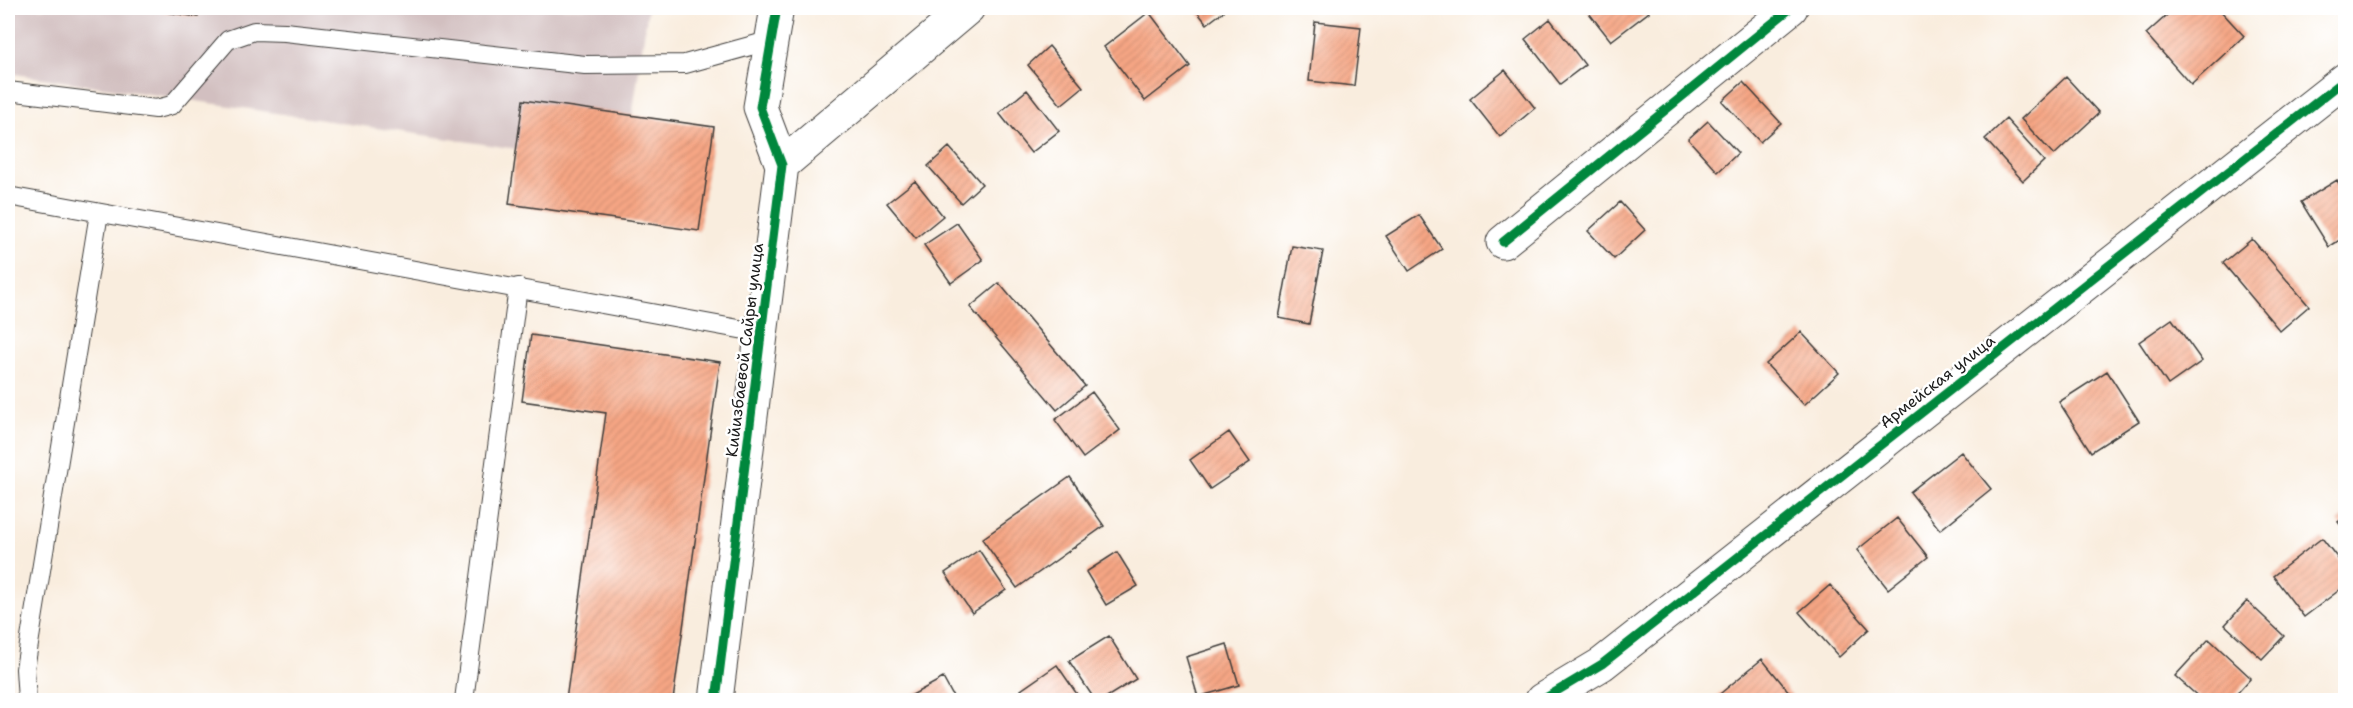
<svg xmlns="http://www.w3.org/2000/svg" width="2353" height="708" viewBox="0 0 2353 708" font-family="'Shantell Sans',sans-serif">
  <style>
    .industrial { fill: #d2bfc0 }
    .building { fill: url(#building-hatch) }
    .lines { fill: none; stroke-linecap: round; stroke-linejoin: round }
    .service-casing { stroke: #3d3b39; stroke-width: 20 }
    .minor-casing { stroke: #3d3b39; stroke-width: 35 }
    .service { stroke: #fff; stroke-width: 18 }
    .minor { stroke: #fff; stroke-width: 33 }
    .cycleway-casing { stroke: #fff; stroke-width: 13 }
    .cycleway { stroke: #00873e; stroke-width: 9 }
    .labels { text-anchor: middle; stroke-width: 5; stroke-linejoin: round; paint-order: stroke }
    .street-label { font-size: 16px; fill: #1c1c1c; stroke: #fff }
  </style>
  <defs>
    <pattern id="building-hatch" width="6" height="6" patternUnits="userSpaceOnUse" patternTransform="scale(1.5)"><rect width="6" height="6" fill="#f6a684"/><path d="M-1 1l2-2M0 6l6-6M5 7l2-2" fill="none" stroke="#d28e71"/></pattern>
  </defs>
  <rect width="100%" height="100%" fill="#fff"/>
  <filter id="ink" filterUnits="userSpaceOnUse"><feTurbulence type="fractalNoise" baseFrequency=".0167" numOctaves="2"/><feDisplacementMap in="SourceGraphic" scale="12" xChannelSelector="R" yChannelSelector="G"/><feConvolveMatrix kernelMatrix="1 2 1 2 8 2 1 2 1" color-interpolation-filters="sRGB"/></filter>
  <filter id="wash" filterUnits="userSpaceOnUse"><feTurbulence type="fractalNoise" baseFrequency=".008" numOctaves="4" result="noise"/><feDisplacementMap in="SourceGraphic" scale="24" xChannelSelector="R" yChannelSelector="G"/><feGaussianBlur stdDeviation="1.35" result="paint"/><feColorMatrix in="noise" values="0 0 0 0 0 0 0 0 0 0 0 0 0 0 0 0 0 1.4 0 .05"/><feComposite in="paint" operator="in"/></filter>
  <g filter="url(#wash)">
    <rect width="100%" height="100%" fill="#f9edde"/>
    <path class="industrial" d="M8,8H648L625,165L8,73Z"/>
    <g id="blocks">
      <path class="building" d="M159,8H200L198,17L158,11Z
        M1194,8H1228L1207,24Z
        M1585,8H1646L1649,12L1611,41Z
        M2175,8H2218L2244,36L2191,85L2146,34Z
        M1149,12L1190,66L1145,101L1104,47Z
        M1550,19L1585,65L1560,84L1525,39Z
        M1315,22L1361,27L1354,86L1309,81Z
        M1049,46L1083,87L1061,105L1028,65Z
        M1505,70L1535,108L1500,137L1470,99Z
        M2066,77L2099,113L2054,155L2021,119Z
        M1743,82L1781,123L1760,142L1722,101Z
        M1027,90L1059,131L1031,153L999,113Z
        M523,100L714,127L699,231L509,204Z
        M2006,119L2044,161L2023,181L1985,139Z
        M1708,121L1738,153L1718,172L1688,139Z
        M949,147L982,184L961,203L928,166Z
        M2337,180L2346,195V236L2329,247L2301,202Z
        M915,181L943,216L916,238L887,203Z
        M1620,202L1645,230L1614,259L1588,231Z
        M1419,215L1442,249L1409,271L1386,236Z
        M957,223L983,260L951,283L924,245Z
        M2252,239L2309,306L2280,331L2223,263Z
        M1292,246L1323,251L1309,324L1279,318Z
        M999,283L1085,386L1057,410L970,307Z
        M2172,319L2202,361L2168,385L2139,342Z
        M1801,332L1839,373L1804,405L1766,364Z
        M531,335L720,362L673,700H566L606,413L522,401Z
        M2107,371L2139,421L2091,452L2059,402Z
        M1092,392L1120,430L1083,458L1055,420Z
        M1229,432L1250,462L1210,489L1190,460Z
        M1961,452L1991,489L1940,530L1910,492Z
        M1070,477L1104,526L1017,588L982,539Z
        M2346,516V532L2338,522Z
        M1897,518L1928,557L1888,589L1857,550Z
        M2322,538L2346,569V585L2304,617L2273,576Z
        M979,550L1006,590L972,613L945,573Z
        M1117,552L1138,586L1106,605L1086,572Z
        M1830,585L1869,629L1839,657L1799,612Z
        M2247,601L2284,636L2262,659L2225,625Z
        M1109,636L1136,679L1102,700H1095L1069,661Z
        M2209,639L2251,678L2231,700H2202L2175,676Z
        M1227,644L1239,685L1198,697L1186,657Z
        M1762,659L1794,698L1790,700H1717L1715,698Z
        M1057,665L1081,700H1028L1021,690Z
        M943,678L955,700H903Z"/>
    </g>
  </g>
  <g filter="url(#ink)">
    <use href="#blocks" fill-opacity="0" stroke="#3d3b39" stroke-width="1.5"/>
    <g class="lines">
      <g class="service-casing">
        <path id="service" d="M8,91L156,109L172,105L228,40L254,31L285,32L585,65L685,64L772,40
          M8,196L761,333
          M27,700L25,669L99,213
          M464,700L518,287"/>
      </g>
      <g class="minor-casing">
        <path id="minor" d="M782,165L968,8
          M1503,242L1791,8
          M716,700L782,165L760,107L777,8
          M1542,700L1602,664L2346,79"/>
      </g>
      <use href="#service" class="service"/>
      <use href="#minor" class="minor"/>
      <g class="cycleway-casing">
        <path id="cycleway" d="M1503,242L1791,8
          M716,700L782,165L760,107L777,8
          M1542,700L1602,664L2346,79"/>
      </g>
      <use href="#cycleway" class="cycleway"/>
    </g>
  </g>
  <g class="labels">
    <g class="street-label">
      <text transform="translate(744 350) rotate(-83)" y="6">Кийизбаевой Сайры улица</text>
      <text transform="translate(1937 381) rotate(-38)" y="6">Армейская улица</text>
    </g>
  </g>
  <rect width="2353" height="708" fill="none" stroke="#fff" stroke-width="30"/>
</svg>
